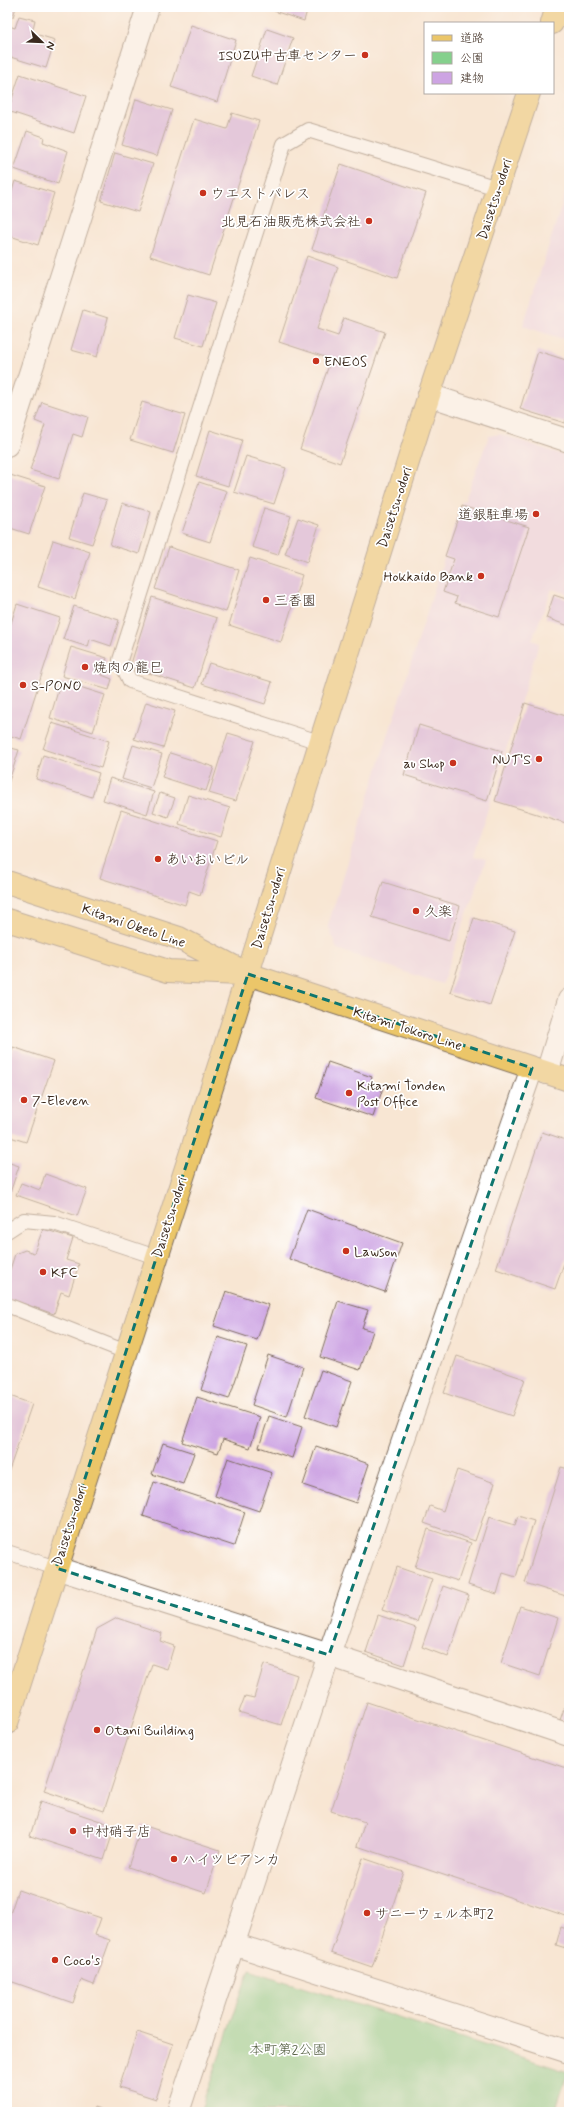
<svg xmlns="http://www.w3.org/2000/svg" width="576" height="2119" viewBox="0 0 576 2119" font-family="Mynerve,'Klee One',sans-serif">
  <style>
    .built { fill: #ead1ec }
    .green { fill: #85d08d; stroke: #607d56 }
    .building { fill: #cda4e3 }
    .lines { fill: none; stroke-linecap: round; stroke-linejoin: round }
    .service-casing { stroke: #7d6c5d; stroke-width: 16 }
    .minor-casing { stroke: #7d6c5d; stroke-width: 24 }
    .primary-casing { stroke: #7d6c5d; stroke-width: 24 }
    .trunk-casing { stroke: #7d6c5d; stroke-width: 24 }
    .service { stroke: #fff; stroke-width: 14 }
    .minor { stroke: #fff; stroke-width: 22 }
    .primary { stroke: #ebc669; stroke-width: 22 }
    .trunk { stroke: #ebc669; stroke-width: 22 }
    .marked { fill: none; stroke: #0f766e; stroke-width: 3; stroke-dasharray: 8 5; stroke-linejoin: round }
    .poi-dot { fill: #c8321e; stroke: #fff; stroke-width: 1.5 }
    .labels { text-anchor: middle; stroke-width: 3.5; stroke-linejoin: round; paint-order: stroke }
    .poi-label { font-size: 14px; fill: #3b2a1e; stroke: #fff; text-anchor: start }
    .street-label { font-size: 14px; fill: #3b2a1e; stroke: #fff }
    .park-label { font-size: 14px; fill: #515c3f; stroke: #fff }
  </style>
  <rect width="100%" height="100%" fill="#fff"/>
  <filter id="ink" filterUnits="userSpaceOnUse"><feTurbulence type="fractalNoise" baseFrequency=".025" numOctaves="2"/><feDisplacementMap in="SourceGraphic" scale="8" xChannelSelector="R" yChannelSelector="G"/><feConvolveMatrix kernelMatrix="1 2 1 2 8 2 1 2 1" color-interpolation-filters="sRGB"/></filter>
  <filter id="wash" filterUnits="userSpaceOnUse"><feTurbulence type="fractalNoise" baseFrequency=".012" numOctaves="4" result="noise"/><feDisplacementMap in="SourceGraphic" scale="16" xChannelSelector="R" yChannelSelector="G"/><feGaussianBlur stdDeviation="0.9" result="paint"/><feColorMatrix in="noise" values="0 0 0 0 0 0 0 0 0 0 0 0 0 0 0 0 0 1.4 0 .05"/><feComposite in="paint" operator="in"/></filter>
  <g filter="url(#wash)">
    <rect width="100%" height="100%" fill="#f8e6d3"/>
    <path class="built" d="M569,182V341L523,326Z
      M500,434L569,457V594L552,589L532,640L539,643L473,857L486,860L442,984L337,949L328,925L462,502L465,500L489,436Z"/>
    <path class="green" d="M249,1970L568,2072L555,2112H200Z"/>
    <g id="blocks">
      <path class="building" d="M7,7H16L13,17L7,16Z
        M275,7H308L304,21L274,11Z
        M19,16L35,20L32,33L55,40L46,68L7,56V32L9,26L15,28Z
        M191,25L236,40L217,102L171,87Z
        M267,29L293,38L277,85L251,76Z
        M20,74L86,96L74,133L8,111Z
        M136,99L172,110L157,156L122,145Z
        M232,113L259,121L209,275L150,256L194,119L227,129Z
        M27,131L44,137L43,142L68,151L58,184L14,169Z
        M115,153L153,164L138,212L101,201Z
        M341,164L426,193L397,278L312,249Z
        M15,181L54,193L38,245L7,235V208Z
        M307,256L338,267L317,329L338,336L344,318L385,332L340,463L300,449L331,359L279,342Z
        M188,295L216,303L203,346L175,338Z
        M83,310L108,318L97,357L71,350Z
        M538,351L569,361V411L565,423L520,409Z
        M42,402L88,417L82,437L73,434L59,479L30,470L45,425L35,421Z
        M142,402L185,415L173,453L130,440Z
        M210,430L242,440L228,486L196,476Z
        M246,456L286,468L274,504L234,492Z
        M7,474L45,486L29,534L7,527Z
        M199,482L227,491L210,542L182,533Z
        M83,493L107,500L92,544L69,537Z
        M122,503L151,512L139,554L110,545Z
        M462,506L529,527L499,617L455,603L457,597L443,592L454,559L445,556Z
        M264,508L291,516L278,555L252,547Z
        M298,518L319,525L307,562L285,554Z
        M53,540L90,552L75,599L38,587Z
        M169,547L239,570L226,612L155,589Z
        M250,558L302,575L281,642L229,625Z
        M554,595L569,600V626L546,618Z
        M152,597L217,618L195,688L130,667Z
        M17,604L60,618L21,739L7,735V636Z
        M74,606L119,620L111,646L90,639L88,647L63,639Z
        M71,647L107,658L102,675L112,679L109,690L62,676Z
        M209,663L272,682L265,704L202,684Z
        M61,681L105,695L93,732L50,718Z
        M146,702L175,711L163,748L134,739Z
        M525,703L569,717V824L495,801Z
        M52,723L109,741L101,768L43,749Z
        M419,725L502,751L487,801L404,775Z
        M228,733L255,741L236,801L209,793Z
        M133,745L162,754L151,788L122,779Z
        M7,747L19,750L7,787Z
        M170,753L214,767L206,791L162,777Z
        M43,755L99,773L92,797L36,779Z
        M110,778L154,792L147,814L103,800Z
        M160,793L175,798L168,817L153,812Z
        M188,795L230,808L221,837L179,824Z
        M121,810L217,841L200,895L189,891L185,905L100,878Z
        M383,882L460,906L449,941L372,917Z
        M474,918L515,931L490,1005L450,992Z
        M13,1047L54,1061L26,1142L7,1136V1065Z
        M328,1062L372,1077L370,1084L383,1088L373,1117L316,1098Z
        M542,1132L569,1141V1249L555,1289L496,1269Z
        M7,1162L19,1166L7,1202Z
        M45,1174L87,1189L77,1216L16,1195L21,1183L40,1190Z
        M307,1209L402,1243L385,1292L289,1259Z
        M43,1229L73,1238L66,1260L79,1264L69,1295L61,1292L54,1314L7,1298V1279L15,1254L25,1250L34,1253Z
        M226,1291L269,1305L257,1340L214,1326Z
        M338,1301L368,1310L362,1328L373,1331L360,1370L320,1357Z
        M218,1337L247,1346L229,1399L201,1390Z
        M268,1355L303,1367L287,1417L252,1405Z
        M457,1356L525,1379L512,1416L444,1393Z
        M321,1370L352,1381L336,1427L305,1416Z
        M7,1395L32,1404L7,1476Z
        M197,1397L260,1417L250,1448L223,1439L218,1453L182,1442Z
        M269,1416L302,1427L292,1458L259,1447Z
        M163,1443L194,1453L183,1484L152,1474Z
        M316,1446L369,1464L356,1503L303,1485Z
        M228,1458L272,1473L259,1511L215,1496Z
        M561,1467L569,1469V1597L525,1583Z
        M457,1470L495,1483L475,1541L424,1523L430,1506L443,1511Z
        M154,1482L245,1512L234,1546L143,1516Z
        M518,1516L534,1521L516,1577L503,1573L497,1594L468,1585L489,1517L515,1525Z
        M428,1529L471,1543L458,1581L415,1567Z
        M397,1567L432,1579L417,1622L382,1610Z
        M443,1586L469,1595L448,1657L422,1647Z
        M520,1606L558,1618L540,1676L501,1663Z
        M378,1615L416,1628L404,1665L366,1652Z
        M117,1618L162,1633L160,1641L174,1646L167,1669L152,1664L104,1811L44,1791L97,1629Z
        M264,1664L297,1675L281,1725L239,1712L245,1696L254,1698Z
        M569,1695V1723L560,1720Z
        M367,1702L569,1769V1917L357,1846L365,1822L331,1811Z
        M41,1801L115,1826L104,1860L30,1836Z
        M142,1825L220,1850L206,1893L128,1867Z
        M363,1858L404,1872L372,1967L331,1953Z
        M18,1890L101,1918L95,1935L110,1940L94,1985L81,1980L73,2003L7,1980V1923Z
        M561,1927L569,1930V1949L556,1945Z
        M137,2032L173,2044L156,2099L119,2087Z
        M94,2107L109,2112H93Z"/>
    </g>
  </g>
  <g filter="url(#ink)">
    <use href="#blocks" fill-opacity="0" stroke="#7d6c5d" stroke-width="1"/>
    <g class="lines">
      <g class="service-casing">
        <path id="service" d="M319,742L130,681L120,660L284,144L308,130L497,188
          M7,1231L24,1220L54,1223L156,1257
          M7,1305L126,1352
          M7,1552L56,1568"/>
      </g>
      <g class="minor-casing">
        <path id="minor" d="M429,395L569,441
          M7,445L148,7
          M547,1073L569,1000
          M56,1568L329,1655L569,1735
          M233,1944L569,2052
          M178,2112L329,1655L532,1068"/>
      </g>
      <g class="primary-casing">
        <path id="primary" d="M7,882L179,938L248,974L569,1080
          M7,920L168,971L241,974"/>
      </g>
      <g class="trunk-casing">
        <path id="trunk" d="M552,23L557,7
          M7,1723L223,1053L429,395L529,93"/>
      </g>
      <use href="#service" class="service"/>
      <use href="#minor" class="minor"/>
      <use href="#primary" class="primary"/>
      <use href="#trunk" class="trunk"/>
    </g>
  </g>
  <path d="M0 0H576V2119H0ZM248,974L532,1068L329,1655L56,1568Z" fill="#f8e6d3" fill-opacity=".55" fill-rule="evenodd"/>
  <path class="marked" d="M248,974L532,1068L329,1655L56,1568Z"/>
  <g class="poi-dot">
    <circle cx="365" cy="55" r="4"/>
    <circle cx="203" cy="193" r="4"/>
    <circle cx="369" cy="221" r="4"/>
    <circle cx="316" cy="361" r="4"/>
    <circle cx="536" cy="514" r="4"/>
    <circle cx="481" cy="576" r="4"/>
    <circle cx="266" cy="600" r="4"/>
    <circle cx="85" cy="667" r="4"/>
    <circle cx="23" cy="685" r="4"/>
    <circle cx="539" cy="759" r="4"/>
    <circle cx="453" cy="763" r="4"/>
    <circle cx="158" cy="859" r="4"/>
    <circle cx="416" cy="911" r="4"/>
    <circle cx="349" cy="1093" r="4"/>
    <circle cx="24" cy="1100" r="4"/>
    <circle cx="346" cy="1251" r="4"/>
    <circle cx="43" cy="1272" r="4"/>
    <circle cx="97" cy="1730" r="4"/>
    <circle cx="73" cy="1831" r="4"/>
    <circle cx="174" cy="1859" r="4"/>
    <circle cx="367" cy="1913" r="4"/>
    <circle cx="55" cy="1960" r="4"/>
  </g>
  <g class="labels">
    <g class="poi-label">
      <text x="357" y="60" text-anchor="end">ISUZU中古車センター</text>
      <text x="211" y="198">ウエストパレス</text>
      <text x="361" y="226" text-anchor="end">北見石油販売株式会社</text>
      <text x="324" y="366">ENEOS</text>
      <text x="528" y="519" text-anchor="end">道銀駐車場</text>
      <text x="473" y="581" text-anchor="end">Hokkaido Bank</text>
      <text x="274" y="605">三香園</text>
      <text x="93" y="672">焼肉の龍巳</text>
      <text x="31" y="690">S-PONO</text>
      <text x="531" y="764" text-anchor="end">NUT'S</text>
      <text x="445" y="768" text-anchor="end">au Shop</text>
      <text x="166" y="864">あいおいビル</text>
      <text x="424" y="916">久楽</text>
      <text x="357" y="1090">Kitami Tonden<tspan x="357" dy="16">Post Office</tspan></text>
      <text x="32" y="1105">7-Eleven</text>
      <text x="354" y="1256">Lawson</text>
      <text x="51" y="1277">KFC</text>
      <text x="105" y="1735">Otani Building</text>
      <text x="81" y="1836">中村硝子店</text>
      <text x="182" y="1864">ハイツビアンカ</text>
      <text x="375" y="1918">サニーウェル本町2</text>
      <text x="63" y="1965">Coco's</text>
    </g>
    <g class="street-label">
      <text transform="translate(494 199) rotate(-72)" y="5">Daisetsu-odori</text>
      <text transform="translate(394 507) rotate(-72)" y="5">Daisetsu-odori</text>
      <text transform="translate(268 908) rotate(-73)" y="5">Daisetsu-odori</text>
      <text transform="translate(134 925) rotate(19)" y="5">Kitami Oketo Line</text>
      <text transform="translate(408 1028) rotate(18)" y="5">Kitami Tokoro Line</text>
      <text transform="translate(169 1217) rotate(-72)" y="5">Daisetsu-odori</text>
      <text transform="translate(69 1525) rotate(-72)" y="5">Daisetsu-odori</text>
    </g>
    <g class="park-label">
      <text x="288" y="2054">本町第2公園</text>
    </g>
  </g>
  <rect width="576" height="2119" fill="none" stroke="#fff" stroke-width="24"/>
  <rect x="424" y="22" width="130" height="72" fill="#ffffff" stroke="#b1aaa5"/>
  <rect x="432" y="35" width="20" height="6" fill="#ebc669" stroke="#b1aaa5"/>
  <text x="460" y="42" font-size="12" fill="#3b2a1e">道路</text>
  <rect x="432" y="52" width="20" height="12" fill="#85d08d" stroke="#b1aaa5"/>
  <text x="460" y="62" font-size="12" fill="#3b2a1e">公園</text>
  <rect x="432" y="72" width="20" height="12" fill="#cda4e3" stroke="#b1aaa5"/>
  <text x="460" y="82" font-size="12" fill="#3b2a1e">建物</text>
  <g transform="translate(42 42) rotate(113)" stroke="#ffffff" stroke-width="3" paint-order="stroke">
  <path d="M0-3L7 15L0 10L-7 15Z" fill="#3b2a1e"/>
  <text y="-6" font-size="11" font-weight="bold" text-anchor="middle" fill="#3b2a1e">N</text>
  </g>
</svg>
